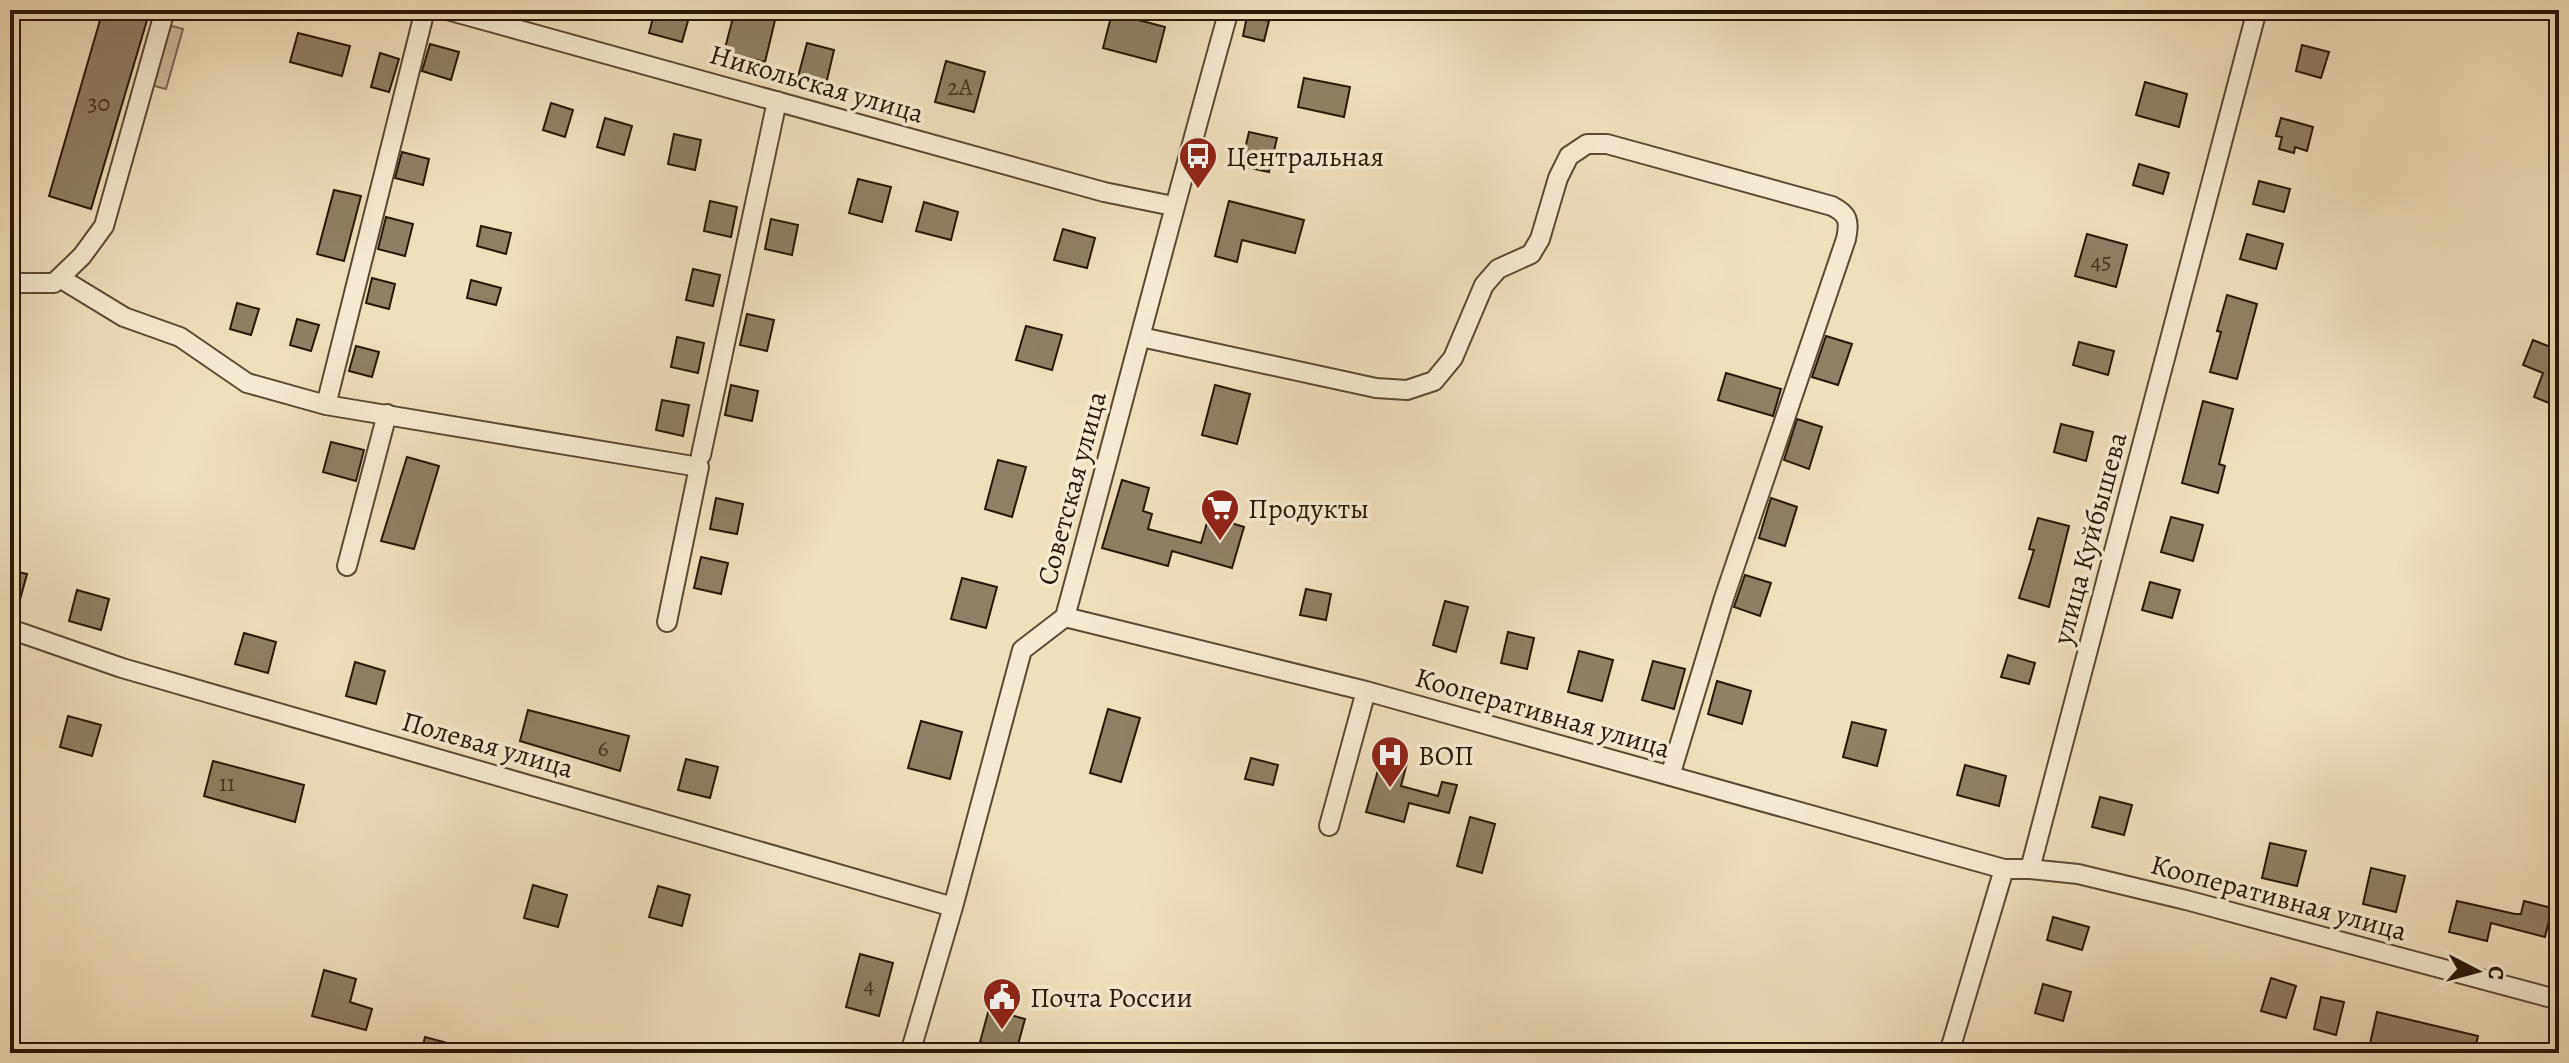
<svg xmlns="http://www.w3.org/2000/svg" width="2569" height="1063" viewBox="0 0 2569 1063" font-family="Alegreya,serif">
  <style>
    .green { fill: #cdbe9e; stroke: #7a6a54; stroke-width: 2 }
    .building { fill: #8f8066; stroke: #281709; stroke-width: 2 }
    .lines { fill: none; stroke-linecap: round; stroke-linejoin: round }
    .minor-casing { stroke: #5a4936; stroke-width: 22 }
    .minor { stroke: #f5ebd3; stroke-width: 18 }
    .labels { text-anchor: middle; stroke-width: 7; stroke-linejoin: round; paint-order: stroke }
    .number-label { font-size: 24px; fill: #423120 }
    .street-label { font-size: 28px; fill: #281709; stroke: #f5ebd3 }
    .poi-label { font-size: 28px; fill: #281709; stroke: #f5ebd3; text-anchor: start }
  </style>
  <rect width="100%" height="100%" fill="#efe0bc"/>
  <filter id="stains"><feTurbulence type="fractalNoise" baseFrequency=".0025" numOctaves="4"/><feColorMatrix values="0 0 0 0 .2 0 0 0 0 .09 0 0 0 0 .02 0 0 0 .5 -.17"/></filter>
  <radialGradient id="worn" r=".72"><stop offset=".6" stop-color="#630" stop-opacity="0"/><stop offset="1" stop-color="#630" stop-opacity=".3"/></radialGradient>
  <path class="green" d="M168,25L183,29L166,89L151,85Z"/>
  <path class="building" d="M103,10H150L91,209L49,196Z
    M655,10H691L682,42L649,33Z
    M735,10H752L776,16L765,62L724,52Z
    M1112,13L1165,27L1156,62L1103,48Z
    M1247,16L1269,21L1264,41L1243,36Z
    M298,33L350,46L342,76L290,62Z
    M807,43L834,50L826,84L798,77Z
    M430,44L459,52L451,80L422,71Z
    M2302,45L2329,52L2321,78L2296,71Z
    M380,53L399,59L389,92L371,87Z
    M946,61L985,72L974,112L935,102Z
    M1304,78L1350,87L1344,117L1298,107Z
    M2145,82L2187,94L2179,127L2136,115Z
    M551,103L573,110L565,137L543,130Z
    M605,118L632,126L624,155L597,147Z
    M2281,118L2313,127L2307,151L2295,147L2294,153L2279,149L2282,137L2276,136Z
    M1249,132L1277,138L1269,172L1241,166Z
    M674,134L701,140L695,170L668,164Z
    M402,152L429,159L423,185L395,178Z
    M2139,164L2169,173L2163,194L2133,185Z
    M858,179L891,187L882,222L849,213Z
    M2259,181L2290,189L2284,212L2253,204Z
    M334,190L361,196L344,261L317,254Z
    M710,201L737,207L731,237L704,231Z
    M1229,201L1304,220L1295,253L1242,240L1237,262L1215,256Z
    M924,202L958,212L951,240L916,231Z
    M386,217L413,224L405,256L378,249Z
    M771,219L798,225L792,255L765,249Z
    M481,226L511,233L506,254L477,246Z
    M1063,229L1095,238L1087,268L1054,260Z
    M2087,234L2127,245L2116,287L2075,276Z
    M2247,234L2283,244L2276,269L2240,259Z
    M693,269L720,275L713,306L686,300Z
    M372,278L395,284L389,309L366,303Z
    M471,280L501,288L496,305L467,298Z
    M2227,295L2257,304L2237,379L2210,372L2221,332L2217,331Z
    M237,303L259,309L251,335L230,329Z
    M747,314L774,320L767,351L740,345Z
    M297,319L319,325L311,351L290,345Z
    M1026,326L1062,335L1052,370L1016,360Z
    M1826,336L1852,344L1838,385L1812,377Z
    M2558,336H2559V407L2534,397L2543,373L2523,365L2533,340L2553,348Z
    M677,337L704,343L698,373L671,367Z
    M2079,342L2114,351L2108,375L2073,365Z
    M356,346L379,352L372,377L349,371Z
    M1726,373L1781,389L1773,416L1718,400Z
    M731,385L758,391L752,421L725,415Z
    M1215,385L1250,394L1237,444L1202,435Z
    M662,400L689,405L683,436L656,430Z
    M2203,401L2233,409L2219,464L2225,466L2218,493L2182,483Z
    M1797,419L1822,427L1809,469L1784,460Z
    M2061,424L2093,432L2086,461L2054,452Z
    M331,442L364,450L356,481L323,472Z
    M407,457L439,466L414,549L381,541Z
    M998,460L1026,467L1012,517L985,509Z
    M1122,480L1149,488L1143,511L1152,514L1148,529L1201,543L1209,516L1244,527L1232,568L1172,551L1168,566L1102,548Z
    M716,498L743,504L737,534L710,529Z
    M1771,498L1797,507L1785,546L1759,538Z
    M2171,517L2203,525L2193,561L2161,552Z
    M2038,518L2069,526L2049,607L2019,598L2034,550L2029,549Z
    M701,557L728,563L721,594L694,588Z
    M10,570L27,574L15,618L10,617Z
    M1745,575L1771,583L1760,616L1734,607Z
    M962,578L997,587L986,628L951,619Z
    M2150,582L2180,590L2172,618L2142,610Z
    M1306,589L1331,594L1326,620L1300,615Z
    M77,590L109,599L101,630L69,621Z
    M1445,601L1468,607L1456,652L1433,645Z
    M1508,632L1534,638L1527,669L1501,663Z
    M244,633L276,642L268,673L235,664Z
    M1579,651L1613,660L1602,701L1568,692Z
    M2008,655L2035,663L2029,684L2001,677Z
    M1653,661L1685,669L1674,709L1642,700Z
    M355,662L385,671L376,704L346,696Z
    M1717,681L1751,691L1742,724L1708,714Z
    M1108,709L1140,718L1121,782L1090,773Z
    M528,710L629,736L620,771L520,741Z
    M68,716L101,725L92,756L60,747Z
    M921,721L962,732L950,779L908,768Z
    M1852,722L1886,730L1877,766L1843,757Z
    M1383,753L1408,759L1401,786L1438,796L1442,782L1457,785L1449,813L1409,803L1404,822L1366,812Z
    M1251,758L1278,765L1273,785L1245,779Z
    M686,759L718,767L710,798L678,790Z
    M213,761L304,785L295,822L204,796Z
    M1965,765L2006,776L1999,806L1957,795Z
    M2100,797L2132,805L2124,835L2092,827Z
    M1470,817L1495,824L1482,873L1457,866Z
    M2270,843L2306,851L2297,886L2262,878Z
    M2371,868L2405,876L2396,912L2363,904Z
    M533,885L567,895L558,927L524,918Z
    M658,886L690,895L682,926L649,917Z
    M2457,901L2515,914H2521L2524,901L2552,908L2545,937L2491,923L2487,941L2449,932Z
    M2053,917L2089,927L2082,950L2047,940Z
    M860,954L893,963L879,1016L846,1007Z
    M324,970L356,979L350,1002L372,1009L366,1030L312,1016Z
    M2271,978L2296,986L2286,1018L2261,1011Z
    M2043,984L2071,992L2063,1021L2035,1013Z
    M2321,997L2344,1002L2336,1035L2314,1029Z
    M989,1009L1025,1019L1016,1052L980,1042Z
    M2377,1012L2478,1036L2474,1053H2406L2370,1044Z
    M425,1037L466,1048V1053H421Z"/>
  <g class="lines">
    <g class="minor-casing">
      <path id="minor" d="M447,10L1104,192L1173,206
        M60,278L124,317L180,337L247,383L326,405L699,467L667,622
        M10,283H54L82,256L104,226L165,10
        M1141,337L1376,388L1407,390L1434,381L1453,358L1484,285L1498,269L1531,254L1540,239L1558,178L1569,156L1587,144H1607L1832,206C1848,214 1850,221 1846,239L1724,598L1670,776
        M326,405L425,10
        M701,455L777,101
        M347,566L387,414
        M1065,617L1366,691L2004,869
        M10,629L122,668L953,907
        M1329,826L1366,691
        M2030,869L2078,874L2186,900L2559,1000
        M910,1053L953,907L1022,650L1065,617C1120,415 1172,212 1229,10
        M1949,1053L2004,869H2030L2257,10"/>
    </g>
    <use href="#minor" class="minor"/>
  </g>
  <defs>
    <g id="bus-pin" transform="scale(2)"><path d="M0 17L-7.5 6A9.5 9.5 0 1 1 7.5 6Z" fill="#8f2418" stroke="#f5ebd3"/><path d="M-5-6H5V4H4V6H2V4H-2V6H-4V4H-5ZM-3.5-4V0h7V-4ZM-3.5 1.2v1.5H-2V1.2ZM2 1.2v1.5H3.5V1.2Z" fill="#fff"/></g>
    <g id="supermarket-pin" transform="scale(2)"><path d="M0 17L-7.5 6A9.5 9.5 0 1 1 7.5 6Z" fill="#8f2418" stroke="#f5ebd3"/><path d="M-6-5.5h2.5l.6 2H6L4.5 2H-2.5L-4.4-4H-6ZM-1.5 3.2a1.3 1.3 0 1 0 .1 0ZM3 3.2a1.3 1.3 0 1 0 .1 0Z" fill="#fff"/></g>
    <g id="hospital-pin" transform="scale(2)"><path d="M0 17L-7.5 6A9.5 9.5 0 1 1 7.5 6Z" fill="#8f2418" stroke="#f5ebd3"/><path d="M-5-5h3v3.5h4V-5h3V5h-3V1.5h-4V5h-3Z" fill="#fff"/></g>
    <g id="civic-pin" transform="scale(2)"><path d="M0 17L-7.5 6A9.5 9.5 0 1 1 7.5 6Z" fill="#8f2418" stroke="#f5ebd3"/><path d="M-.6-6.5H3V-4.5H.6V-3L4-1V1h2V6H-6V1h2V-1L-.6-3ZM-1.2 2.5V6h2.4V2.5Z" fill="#fff"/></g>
  </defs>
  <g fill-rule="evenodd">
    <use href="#bus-pin" x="1198" y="156"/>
    <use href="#supermarket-pin" x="1220" y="508"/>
    <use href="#hospital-pin" x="1390" y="755"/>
    <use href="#civic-pin" x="1002" y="997"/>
  </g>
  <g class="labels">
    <g class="number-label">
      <text x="960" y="95">2А</text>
      <text x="99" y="111">30</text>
      <text x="2101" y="269">45</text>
      <text x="603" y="756">6</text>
      <text x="227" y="791">11</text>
      <text x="869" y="993">4</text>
    </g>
    <g class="street-label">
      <text transform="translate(817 83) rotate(16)" y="10">Никольская улица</text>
      <text transform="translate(1071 488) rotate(-75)" y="10">Советская улица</text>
      <text transform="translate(2089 538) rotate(-75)" y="10">улица Куйбышева</text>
      <text transform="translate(1543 712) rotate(16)" y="10">Кооперативная улица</text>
      <text transform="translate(488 744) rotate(16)" y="10">Полевая улица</text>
      <text transform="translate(2279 897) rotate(15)" y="10">Кооперативная улица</text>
    </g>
    <g class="poi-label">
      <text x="1226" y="166">Центральная</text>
      <text x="1248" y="518">Продукты</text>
      <text x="1418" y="765">ВОП</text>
      <text x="1030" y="1007">Почта России</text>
    </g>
  </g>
  <rect width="2569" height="1063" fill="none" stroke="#efe0bc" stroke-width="40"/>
  <rect x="12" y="12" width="2545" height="1039" fill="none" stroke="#281709" stroke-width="4"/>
  <rect x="20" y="20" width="2529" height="1023" fill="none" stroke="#281709" stroke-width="2"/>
  <g transform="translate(2477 971) rotate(96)" stroke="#f5ebd3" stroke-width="6" paint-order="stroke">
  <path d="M0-6L14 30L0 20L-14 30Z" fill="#281709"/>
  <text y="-12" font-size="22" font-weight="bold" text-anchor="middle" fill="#281709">С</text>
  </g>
  <rect width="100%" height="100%" filter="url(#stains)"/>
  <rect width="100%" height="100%" fill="url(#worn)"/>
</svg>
